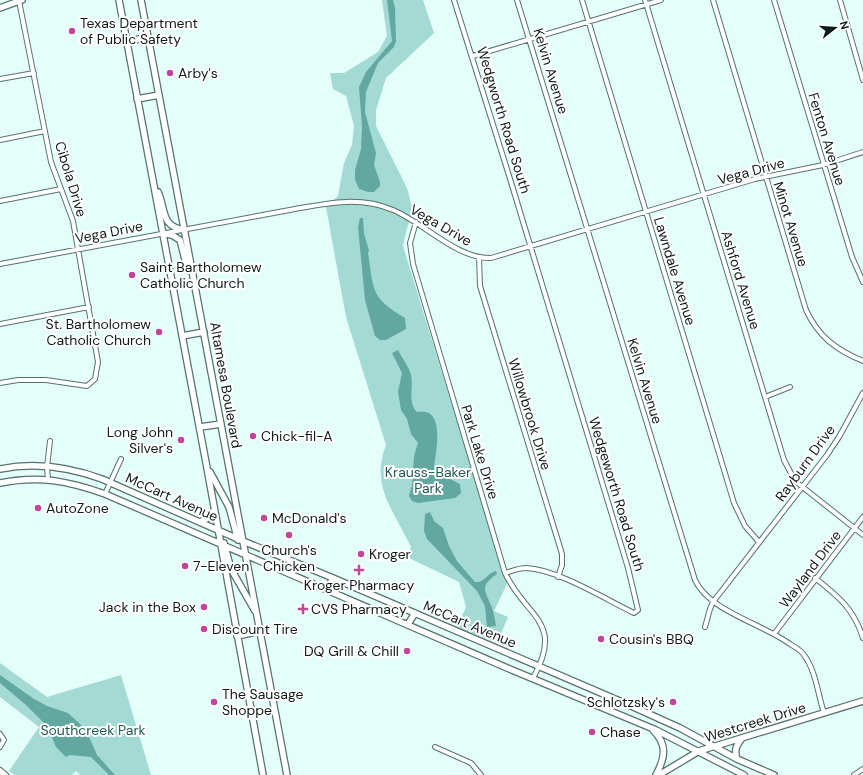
<svg xmlns="http://www.w3.org/2000/svg" width="863" height="775" viewBox="0 0 863 775" font-family="'DM Sans',sans-serif">
  <style>
    .green { fill: #a3dbd4 }
    .water { fill: #62a8a0 }
    .lines { fill: none; stroke-linecap: round; stroke-linejoin: round }
    .street-casing { stroke: #55726e; stroke-width: 6 }
    .secondary-casing { stroke: #55726e; stroke-width: 8 }
    .street { stroke: #fff; stroke-width: 4 }
    .secondary { stroke: #fff; stroke-width: 5.5 }
    .poi-dot { fill: #bf4699; stroke: #fff; stroke-width: 1.5 }
    .labels { text-anchor: middle; stroke-width: 4; stroke-linejoin: round; paint-order: stroke }
    .poi-label { font-size: 14px; fill: #0f1b19; stroke: #fff; text-anchor: start }
    .street-label { font-size: 14px; fill: #0f1b19; stroke: #fff }
    .park-label { font-size: 14px; fill: #1e5a54; stroke: #fff }
  </style>
  <rect width="100%" height="100%" fill="#e4fefa"/>
  <path class="green" d="M382,0H423L434,33L386,78L376,110V126L407,188L413,211L407,228L403,246L507,584L494,611L508,617L497,643L457,627L466,607L459,582L407,557L411,547C394,511 370,486 386,445L346,317L326,207L338,196L344,163L352,145L354,126L346,96L333,89L330,73H344L378,52L387,36Z
    M0,663L47,697L121,675L151,775H80L76,771L72,775H15L9,771L39,727L0,697Z"/>
  <path class="water" d="M387,0H393L395,8L396,41L394,47L378,63L366,92L365,112L376,153L374,165L380,182V186L374,192H368L359,189L355,180V170L361,149L362,127L359,87L366,72L392,41Z
    M360,218H363L364,234L369,250L368,253C374,291 370,297 405,318L406,329L386,340H380L375,336L365,300L358,227Z
    M398,350C402,358 409,367 411,375C414,387 407,402 417,412C446,406 436,451 434,467L436,472L460,484L461,493L455,498L418,503L412,501L409,496L412,485L414,456L418,443L411,434L407,419L401,410L398,392L402,373L392,353Z
    M430,512L434,521L443,528L449,546L457,561L475,582C485,583 487,573 496,571L497,574C478,587 486,591 492,608C494,614 495,620 496,626L487,627L485,606L477,591L427,539L424,531L425,514Z
    M0,675L34,699L47,706L68,713L78,722L86,730L97,755L115,775H109L91,757L70,755L66,757L56,747L47,726L26,705L0,683Z"/>
  <g class="lines">
    <g class="street-casing">
      <path id="street" d="M454,0L511,182L628,568L638,610L634,613C605,599 557,569 526,568C519,568 512,571 505,573
        M517,0L695,580C709,611 763,624 790,644C795,647 801,650 804,655C816,671 818,695 824,713
        M582,0L734,503L745,526L759,542
        M645,0L784,460L795,481L863,535
        M713,0L806,310C818,336 836,350 863,361
        M774,0L852,257L863,282
        M840,0L863,80
        M473,56L661,0
        M0,79L34,73
        M0,140L45,131
        M0,201L61,189
        M416,222L410,243L413,264L505,573C526,618 565,621 533,678
        M479,257L480,286L562,554V565L558,577
        M0,264L295,209C328,203 360,196 393,210C424,223 457,259 491,258L755,179L823,165L863,152
        M0,324L89,307
        M0,383L18,380H46L87,386L95,379L98,362L73,221L51,162L19,1
        M765,397L790,387
        M48,480L47,467L50,441
        M105,494L121,459
        M815,578C838,596 854,609 863,638
        M705,627L710,609L713,602L827,455L839,437L863,393
        M774,634L863,517
        M0,734L4,740L0,747
        M435,747L471,763L481,775
        M854,775L863,769"/>
    </g>
    <g class="secondary-casing">
      <path id="secondary" d="M119,0L207,468L263,775
        M141,0L287,775
        M0,8L22,0
        M126,42L148,37
        M137,99L159,95
        M158,192C166,209 160,226 184,230
        M163,233L172,235L180,240L187,267L193,271
        M182,336L204,332
        M200,427L221,424
        M0,469C34,462 69,467 102,479L238,539L333,578L629,705L680,728L737,759L774,775
        M210,472L229,507L238,540
        M0,483C39,475 68,481 105,494L512,670L656,730L744,775
        M200,522L210,517L214,510
        M224,543L231,569L255,611
        M327,589L333,578
        M408,624L415,613
        M237,636L260,631
        M610,710L614,699
        M653,730C668,745 665,758 656,775
        M737,759C734,750 736,746 742,738
        M0,771L5,775
        M659,775L699,751L863,701"/>
    </g>
    <use href="#street" class="street"/>
    <use href="#secondary" class="secondary"/>
  </g>
  <g class="poi-dot">
    <circle cx="72" cy="31" r="4"/>
    <circle cx="170" cy="73" r="4"/>
    <circle cx="132" cy="275" r="4"/>
    <circle cx="159" cy="332" r="4"/>
    <circle cx="253" cy="436" r="4"/>
    <circle cx="181" cy="440" r="4"/>
    <circle cx="38" cy="508" r="4"/>
    <circle cx="264" cy="518" r="4"/>
    <circle cx="289" cy="535" r="4"/>
    <circle cx="361" cy="554" r="4"/>
    <circle cx="185" cy="566" r="4"/>
    <path d="M357 564h4v4h4v4h-4v4h-4v-4h-4v-4h4z"/>
    <circle cx="204" cy="607" r="4"/>
    <path d="M301 603h4v4h4v4h-4v4h-4v-4h-4v-4h4z"/>
    <circle cx="204" cy="629" r="4"/>
    <circle cx="601" cy="639" r="4"/>
    <circle cx="407" cy="651" r="4"/>
    <circle cx="214" cy="702" r="4"/>
    <circle cx="673" cy="702" r="4"/>
    <circle cx="592" cy="732" r="4"/>
  </g>
  <g class="labels">
    <g class="poi-label">
      <text x="80" y="28">Texas Department<tspan x="80" dy="16">of Public Safety</tspan></text>
      <text x="178" y="78">Arby's</text>
      <text x="140" y="272">Saint Bartholomew<tspan x="140" dy="16">Catholic Church</tspan></text>
      <text x="151" y="329" text-anchor="end">St. Bartholomew<tspan x="151" dy="16">Catholic Church</tspan></text>
      <text x="173" y="437" text-anchor="end">Long John<tspan x="173" dy="16">Silver's</tspan></text>
      <text x="261" y="441">Chick-fil-A</text>
      <text x="46" y="513">AutoZone</text>
      <text x="272" y="523">McDonald's</text>
      <text x="289" y="555" text-anchor="middle">Church's<tspan x="289" dy="16">Chicken</tspan></text>
      <text x="369" y="559">Kroger</text>
      <text x="193" y="571">7-Eleven</text>
      <text x="359" y="590" text-anchor="middle">Kroger Pharmacy</text>
      <text x="196" y="612" text-anchor="end">Jack in the Box</text>
      <text x="311" y="614">CVS Pharmacy</text>
      <text x="212" y="634">Discount Tire</text>
      <text x="609" y="644">Cousin's BBQ</text>
      <text x="399" y="656" text-anchor="end">DQ Grill &amp; Chill</text>
      <text x="222" y="699">The Sausage<tspan x="222" dy="16">Shoppe</tspan></text>
      <text x="665" y="707" text-anchor="end">Schlotzsky's</text>
      <text x="600" y="737">Chase</text>
    </g>
    <g class="street-label">
      <text transform="translate(551 71) rotate(73)" y="5">Kelvin Avenue</text>
      <text transform="translate(504 120) rotate(73)" y="5">Wedgworth Road South</text>
      <text transform="translate(827 139) rotate(73)" y="5">Fenton Avenue</text>
      <text transform="translate(751 171) rotate(-15)" y="5">Vega Drive</text>
      <text transform="translate(71 179) rotate(73)" y="5">Cibola Drive</text>
      <text transform="translate(791 224) rotate(73)" y="5">Minot Avenue</text>
      <text transform="translate(441 225) rotate(30)" y="5">Vega Drive</text>
      <text transform="translate(109 232) rotate(-11)" y="5">Vega Drive</text>
      <text transform="translate(675 271) rotate(73)" y="5">Lawndale Avenue</text>
      <text transform="translate(741 280) rotate(73)" y="5">Ashford Avenue</text>
      <text transform="translate(645 381) rotate(73)" y="5">Kelvin Avenue</text>
      <text transform="translate(226 385) rotate(80)" y="5">Altamesa Boulevard</text>
      <text transform="translate(530 414) rotate(73)" y="5">Willowbrook Drive</text>
      <text transform="translate(480 452) rotate(73)" y="5">Park Lake Drive</text>
      <text transform="translate(805 463) rotate(-54)" y="5">Rayburn Drive</text>
      <text transform="translate(617 494) rotate(73)" y="5">Wedgeworth Road South</text>
      <text transform="translate(172 497) rotate(24)" y="5">McCart Avenue</text>
      <text transform="translate(810 569) rotate(-53)" y="5">Wayland Drive</text>
      <text transform="translate(470 624) rotate(23)" y="5">McCart Avenue</text>
      <text transform="translate(755 722) rotate(-17)" y="5">Westcreek Drive</text>
    </g>
    <g class="park-label">
      <text x="428" y="477">Krauss-Baker<tspan x="428" dy="16">Park</tspan></text>
      <text x="93" y="735">Southcreek Park</text>
    </g>
  </g>
  <g transform="translate(835 28) rotate(73)" stroke="#ffffff" stroke-width="3" paint-order="stroke">
  <path d="M0-3L7 15L0 10L-7 15Z" fill="#0f1b19"/>
  <text y="-6" font-size="11" font-weight="bold" text-anchor="middle" fill="#0f1b19">N</text>
  </g>
</svg>
